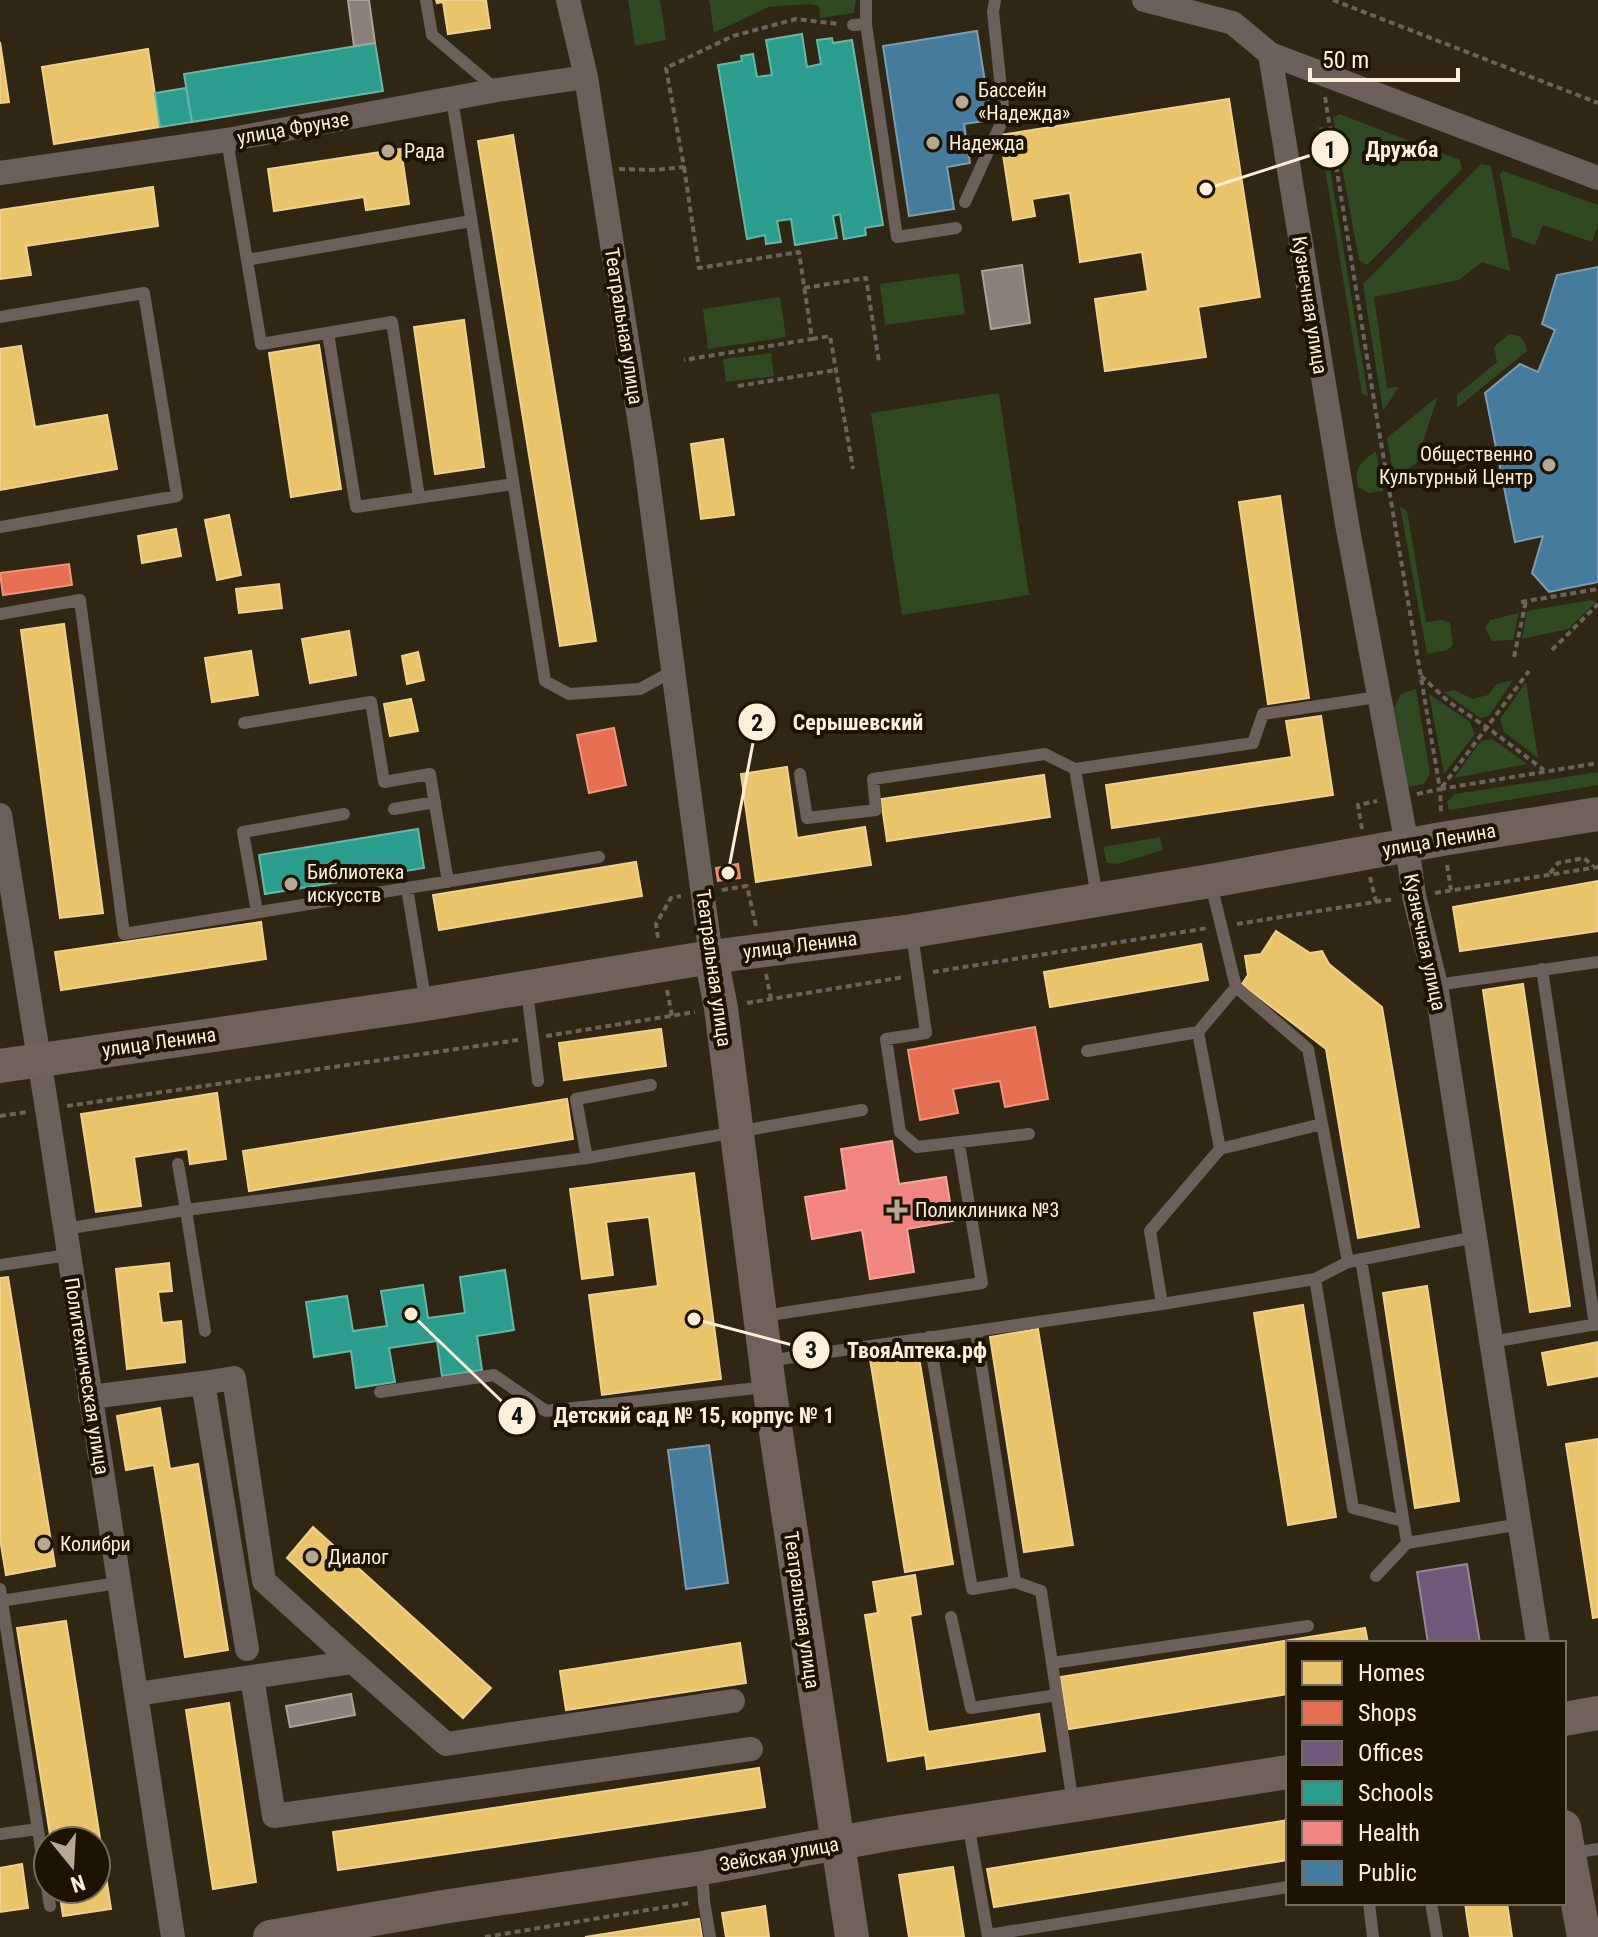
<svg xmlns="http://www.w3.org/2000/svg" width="1598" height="1937" viewBox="0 0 1598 1937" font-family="'Roboto Condensed',sans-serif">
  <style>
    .green { fill: #2f4922 }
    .homes { fill: #e9c46a; stroke: #efd18b; stroke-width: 2 }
    .shops { fill: #e76f51; stroke: #ee957a; stroke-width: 2 }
    .offices { fill: #6d597a; stroke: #988696; stroke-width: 2 }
    .schools { fill: #2a9d8f; stroke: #6ab6a5; stroke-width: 2 }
    .health { fill: #f28482; stroke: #f6a49c; stroke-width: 2 }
    .public { fill: #457b9d; stroke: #7c9eaf; stroke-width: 2 }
    .industry { fill: #8a817c; stroke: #ada298; stroke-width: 2 }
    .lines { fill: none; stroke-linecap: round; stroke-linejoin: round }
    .path { stroke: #6c635c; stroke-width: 4; stroke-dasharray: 6 4; stroke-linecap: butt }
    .lane { stroke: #6b605a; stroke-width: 12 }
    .street { stroke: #6b605a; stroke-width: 24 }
    .secondary { stroke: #6e625a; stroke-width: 34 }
    .poi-dot { fill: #b6a994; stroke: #1d1303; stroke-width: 3 }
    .labels { text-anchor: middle; stroke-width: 8; stroke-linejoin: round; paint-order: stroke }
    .poi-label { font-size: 20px; fill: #feefd9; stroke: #1d1303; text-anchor: start }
    .street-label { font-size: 20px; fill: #feefd9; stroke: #1d1303 }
    .leader { fill: none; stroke: #feefd9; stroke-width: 3 }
    .callout-dot { fill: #feefd9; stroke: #1d1303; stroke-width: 3 }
    .mark-label { font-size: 24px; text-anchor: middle; font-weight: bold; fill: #111 }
    .callout-label { font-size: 22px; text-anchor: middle; font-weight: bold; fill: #feefd9; stroke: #1d1303; stroke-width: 8; stroke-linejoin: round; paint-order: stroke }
  </style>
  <rect width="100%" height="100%" fill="#2f2613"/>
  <path class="green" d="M628,0H660L666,40L635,46Z
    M709,0H856L854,13L820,18L819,6L810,4L768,7L714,33Z
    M1339,114L1460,160L1462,169L1367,265L1359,260L1333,118Z
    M1318,127H1323L1368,396L1362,394Z
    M1481,164L1491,166L1510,271L1482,262L1459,280L1374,297L1387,388L1399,387L1383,411L1363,284Z
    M1503,171L1598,205V225L1592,242L1543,225L1535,245L1512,237L1500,174Z
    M959,273L965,314L885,325L880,284Z
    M780,297L786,337L708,349L703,309Z
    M1509,334C1521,335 1525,339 1527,351L1457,408V395L1497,362L1494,347Z
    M771,353L774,376L726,382L723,359Z
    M999,393L1029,595L902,615L871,413Z
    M1438,396L1416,463L1394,479L1387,438Z
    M1376,451L1383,491L1369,493L1358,487C1354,465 1360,464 1376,451Z
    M1400,506L1407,511L1426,622L1442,620L1450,623L1453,645L1447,650L1427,654Z
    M1591,600L1596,602L1568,629L1522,639L1527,611Z
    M1519,613L1513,640L1492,641L1485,628L1490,620Z
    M1513,680L1489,716L1480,718L1444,692L1455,690L1472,699L1488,695L1497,684Z
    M1526,682L1538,758L1504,732L1500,719Z
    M1416,689L1430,774L1424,784L1408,787L1394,708L1401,694Z
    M1429,694L1470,722L1475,734L1444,774Z
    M1492,739L1527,764L1454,778L1481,741Z
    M1598,772V785L1449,810L1447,802L1455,794Z
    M1160,837L1163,850L1117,864L1107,863L1103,847Z"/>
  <path class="homes" d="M436,0H486L490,28L448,34L443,2L437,3Z
    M0,42L9,102L0,103Z
    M148,49L160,127L54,144L42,67Z
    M1229,99L1260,297L1198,307L1206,357L1105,371L1095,299L1148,291L1142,252L1080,262L1070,193L1032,199L1035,216L1013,220L1000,135Z
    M513,135L596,641L560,646L478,141Z
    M401,149L409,204L366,210L364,197L274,211L268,169Z
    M153,187L158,226L26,246L31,275L0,279V210Z
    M464,320L484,467L435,474L414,327Z
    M319,345L341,489L291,497L269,353Z
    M21,346L35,427L107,415L117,469L0,490V349Z
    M723,439L734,515L701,519L691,444Z
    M1280,496L1309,698L1268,704L1239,502Z
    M229,515L241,575L217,580L205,520Z
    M176,529L181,556L142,563L138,536Z
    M279,584L282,608L239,613L236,589Z
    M64,624L103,913L60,918L21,630Z
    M349,631L356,675L310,683L302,639Z
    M251,651L258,695L212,702L205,658Z
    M418,652L424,680L407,684L402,656Z
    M411,699L418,731L390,736L384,704Z
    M1321,716L1333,795L1112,828L1106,785L1292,757L1286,721Z
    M787,767L797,838L865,827L871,865L756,882L741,774Z
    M1044,775L1050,817L887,841L881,799Z
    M636,862L642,896L439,930L433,895Z
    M1598,881V931L1460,951L1453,907Z
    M261,922L266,959L61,990L55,952Z
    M1276,931L1310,953L1322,951L1329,964L1382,1007L1419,1227L1358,1238L1326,1049L1242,984L1248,975L1245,956L1261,954Z
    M1201,944L1208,980L1050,1007L1044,972Z
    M1523,984L1570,1306L1530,1312L1483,990Z
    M661,1029L666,1066L564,1080L559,1043Z
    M217,1093L226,1159L190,1164L188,1149L134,1157L141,1206L96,1212L81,1114Z
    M567,1099L573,1139L249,1191L243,1151Z
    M694,1173L721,1379L602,1395L589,1295L658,1286L649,1217L606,1222L613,1275L582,1279L570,1189Z
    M169,1263L172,1291L158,1292L162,1323L181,1321L185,1362L127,1369L116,1269Z
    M8,1277L55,1566L6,1575L0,1539V1278Z
    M1427,1286L1459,1501L1415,1508L1383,1293Z
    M1303,1305L1336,1517L1288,1525L1254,1313Z
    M1038,1329L1073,1545L1024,1552L990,1337Z
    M1598,1342V1376L1548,1385L1542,1353Z
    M918,1351L953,1564L905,1572L870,1359Z
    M160,1408L170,1469L198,1464L228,1650L185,1657L154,1465L126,1470L117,1416Z
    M1598,1439V1617L1593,1618L1566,1444Z
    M313,1527L491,1688L463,1718L287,1558Z
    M915,1575L921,1614L910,1616L928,1732L1039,1714L1045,1751L927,1769L925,1755L888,1761L865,1615L878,1613L873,1582Z
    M66,1621L111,1909L63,1916L59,1889H96V1841H51L17,1628Z
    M1365,1628L1368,1643H1288V1694L1069,1729L1060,1677Z
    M740,1643L746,1683L566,1710L560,1671Z
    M229,1703L256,1882L213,1889L186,1710Z
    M759,1768L765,1807L338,1870L333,1832Z
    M1288,1820V1860L994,1907L987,1869Z
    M22,1864L28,1908L0,1912V1868Z
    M953,1867L964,1937H909L899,1875Z
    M1465,1903H1507L1512,1937H1470Z
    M765,1906L769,1937H726L722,1913Z
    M699,1919L702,1937H585Z"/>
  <path class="shops" d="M69,564L72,585L3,595L0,573Z
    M614,728L626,785L589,793L577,735Z
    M738,864L740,878L718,881L716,868Z
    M1035,1027L1048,1099L1005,1107L1000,1081L953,1089L958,1113L920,1120L908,1050Z"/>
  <path class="offices" d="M1467,1564L1480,1643H1428L1417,1572Z"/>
  <path class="schools" d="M802,34L807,67L821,64L817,40L832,38L833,43L852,40L883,225L865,228L866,235L844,239L840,214L833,216L837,238L795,245L791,219L777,221L781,242L766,244L765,235L747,239L718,65L742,61L741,56L753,54L757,77L772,75L766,40Z
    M375,43L383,91L192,122L184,74Z
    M186,88L192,122L160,127L155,93Z
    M418,829L424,868L265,894L259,855Z
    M505,1270L514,1330L477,1336L482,1370L442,1376L437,1341L389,1348L395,1382L356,1388L351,1351L314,1357L306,1302L347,1296L353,1331L387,1326L381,1291L423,1285L428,1318L465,1313L460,1277Z"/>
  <path class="health" d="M892,1141L899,1184L946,1177L953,1221L907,1229L914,1272L870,1279L862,1230L812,1239L805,1197L847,1190L841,1149Z"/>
  <path class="public" d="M977,31L991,120L964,124L970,163L947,167L954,209L909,216L883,46Z
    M1598,267V582L1549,592L1532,573L1543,536L1515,542L1485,393L1520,364L1538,372L1555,330L1542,324L1557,275Z
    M709,1445L728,1583L686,1589L668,1450Z"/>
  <path class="industry" d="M348,0H369L375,43L354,46Z
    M1022,265L1030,323L991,329L982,271Z
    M351,1694L355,1715L290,1727L286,1706Z"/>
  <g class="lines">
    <path class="path" d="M1333,0L1598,103
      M1325,97L1378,425L1440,789
      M684,167L699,268L799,252L812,339L684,360
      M619,169L655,170L684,167L666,68L733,36L796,19L838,24
      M804,288L866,278L879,362
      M812,339L830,336L853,469
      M738,386L836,370
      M1521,602L1598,589
      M1552,650L1598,604
      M1514,657L1526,601
      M1421,676L1449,702L1488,728L1544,770
      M1442,787L1529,671
      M1440,789L1598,763
      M1417,794L1440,789L1441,812
      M1362,829L1358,805L1377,801
      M1447,865L1451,890
      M1550,873L1558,863L1584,858L1593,866
      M1370,877L1376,902
      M722,890L747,886L756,926
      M1435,893L1598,867
      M1237,924L1394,899
      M658,938L656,924L671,898L681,896
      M933,972L1208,928
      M766,974L771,999
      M667,990L672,1016
      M747,1003L904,977
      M546,1036L695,1012
      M67,1106L518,1040
      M0,1116L27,1112
      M485,1937L690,1903"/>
    <path class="lane" d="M426,0L432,35L497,90
      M866,24L897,237L956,228
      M853,25L866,24V0
      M452,99L545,681L569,694L640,689L673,671
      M227,140L247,260L471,221
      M965,202L1004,117L993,12L995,0
      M247,260L261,344L392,322L419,497
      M0,317L144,293L177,496L0,527
      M328,333L356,507L513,484
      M0,614L80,600L124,934L599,857
      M244,723L371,702L384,782L430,774L448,882
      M1075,769L1097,897
      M800,774L807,818L876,810L873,779L1045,754L1075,769L1253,743L1263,714L1378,697
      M394,809L435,802
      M1211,884L1236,987L1308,1049L1348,1262L1475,1237
      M407,888L426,1004
      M257,912L243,832L344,814
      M912,934L926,1033L886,1039L900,1132L917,1147L1029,1134
      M1542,969L1595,1325
      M1436,985L1598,962
      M527,991L538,1081
      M1198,1032L1220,1149L1322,1124
      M1087,1051L1198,1032L1236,987
      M587,1158L576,1099L651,1085
      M178,1164L186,1210L587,1158L862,1110
      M64,1229L186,1210L205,1331
      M1361,1259L1407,1543
      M0,1265L68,1255
      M1315,1279L1353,1508L1403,1521
      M1162,1304L1315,1279L1348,1262
      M763,1316L982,1283L960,1150
      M976,1331L1015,1582L1041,1591L1052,1663
      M929,1337L972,1589L1015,1582
      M1491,1342L1598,1324
      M767,1361L1162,1304L1150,1231L1220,1149
      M380,1392L494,1375L546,1411L766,1387
      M1376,1576L1407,1543L1520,1524
      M0,1589L50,1906
      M0,1601L118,1583
      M951,1617L971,1708L1057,1695
      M1073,1804L1052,1663L1308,1626
      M968,1823L988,1937
      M0,1834L38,1829
      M1572,1853L1598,1849
      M702,1869L704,1901L710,1937
      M1369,1903L1373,1937
      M1431,1903L1437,1937
      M988,1935L1288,1887"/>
    <path class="street" d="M568,0L586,77L645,457L711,957
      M1144,0L1233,23L1270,54L1598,178
      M1270,54L1347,524L1407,845L1414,896L1436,985L1538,1643
      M0,173L227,140L497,90L586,77
      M0,815L47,1109L173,1937
      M203,1383L234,1378L264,1581L353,1662
      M90,1397L203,1383L247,1649
      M252,1677L274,1816L751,1749
      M136,1694L353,1662L446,1744L733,1701"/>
    <path class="secondary" d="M711,957L721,1008L769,1386L852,1937
      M0,1066L426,1004L711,957L912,931L1210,881L1442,839L1598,814
      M1564,1719L1598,1713
      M1564,1827L1584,1937
      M270,1937L443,1907L702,1868L888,1834L1288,1772"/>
  </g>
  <g class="poi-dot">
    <circle cx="962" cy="102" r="8"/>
    <circle cx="933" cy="143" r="8"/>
    <circle cx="388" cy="151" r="8"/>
    <circle cx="1549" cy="465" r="8"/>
    <circle cx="291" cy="884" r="8"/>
    <path d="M893 1198h8v8h8v8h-8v8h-8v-8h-8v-8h8z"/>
    <circle cx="44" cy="1544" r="8"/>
    <circle cx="312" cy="1557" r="8"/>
  </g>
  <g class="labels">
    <g class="poi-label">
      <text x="978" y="97">Бассейн<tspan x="978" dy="23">«Надежда»</tspan></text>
      <text x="949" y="150">Надежда</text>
      <text x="404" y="158">Рада</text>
      <text x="1533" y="461" text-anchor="end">Общественно<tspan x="1533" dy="23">Культурный Центр</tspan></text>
      <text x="307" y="879">Библиотека<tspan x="307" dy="23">искусств</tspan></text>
      <text x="915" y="1217">Поликлиника №3</text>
      <text x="60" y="1551">Колибри</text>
      <text x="328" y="1564">Диалог</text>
    </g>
    <g class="street-label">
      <text transform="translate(293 128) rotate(-10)" y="7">улица Фрунзе</text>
      <text transform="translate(1310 305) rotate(81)" y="7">Кузнечная улица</text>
      <text transform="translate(624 326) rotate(81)" y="7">Театральная улица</text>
      <text transform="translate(1439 840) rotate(-10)" y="7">улица Ленина</text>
      <text transform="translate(1425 942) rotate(78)" y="7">Кузнечная улица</text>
      <text transform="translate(800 945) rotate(-7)" y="7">улица Ленина</text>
      <text transform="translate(714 968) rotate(82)" y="7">Театральная улица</text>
      <text transform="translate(159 1042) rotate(-8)" y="7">улица Ленина</text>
      <text transform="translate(87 1376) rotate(81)" y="7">Политехническая улица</text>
      <text transform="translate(802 1610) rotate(82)" y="7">Театральная улица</text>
      <text transform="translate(779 1854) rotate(-10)" y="7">Зейская улица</text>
    </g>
  </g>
  <path class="leader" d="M1206 189L1330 149M728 873L757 722M694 1319L811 1350M411 1314L517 1416"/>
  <g class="callout-dot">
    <circle cx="1206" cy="189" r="8"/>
    <circle cx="728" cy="873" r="8"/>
    <circle cx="694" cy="1319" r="8"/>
    <circle cx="411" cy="1314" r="8"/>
    <circle cx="1330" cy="149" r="20"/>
    <circle cx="757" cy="722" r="20"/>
    <circle cx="811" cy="1350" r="20"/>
    <circle cx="517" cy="1416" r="20"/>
  </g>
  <g class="mark-label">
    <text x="1330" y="158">1</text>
    <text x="757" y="731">2</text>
    <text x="811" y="1358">3</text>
    <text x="517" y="1424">4</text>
  </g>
  <g class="callout-label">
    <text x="1402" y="157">Дружба</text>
    <text x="858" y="730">Серышевский</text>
    <text x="917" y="1358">ТвояАптека.рф</text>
    <text x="694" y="1423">Детский сад № 15, корпус № 1</text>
  </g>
  <rect x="1286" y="1641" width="280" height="264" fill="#1d1303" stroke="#776b59" stroke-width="2"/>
  <rect x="1302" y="1661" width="40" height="24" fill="#e9c46a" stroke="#776b59" stroke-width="2"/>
  <text x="1358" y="1681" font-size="24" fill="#feefd9">Homes</text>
  <rect x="1302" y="1701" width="40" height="24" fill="#e76f51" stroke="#776b59" stroke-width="2"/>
  <text x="1358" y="1721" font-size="24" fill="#feefd9">Shops</text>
  <rect x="1302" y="1741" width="40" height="24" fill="#6d597a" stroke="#776b59" stroke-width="2"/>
  <text x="1358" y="1761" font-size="24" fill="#feefd9">Offices</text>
  <rect x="1302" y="1781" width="40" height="24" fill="#2a9d8f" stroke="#776b59" stroke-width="2"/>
  <text x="1358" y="1801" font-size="24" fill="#feefd9">Schools</text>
  <rect x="1302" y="1821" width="40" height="24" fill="#f28482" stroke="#776b59" stroke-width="2"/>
  <text x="1358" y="1841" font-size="24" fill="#feefd9">Health</text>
  <rect x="1302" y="1861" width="40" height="24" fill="#457b9d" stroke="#776b59" stroke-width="2"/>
  <text x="1358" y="1881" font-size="24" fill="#feefd9">Public</text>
  <g transform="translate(72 1865) rotate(162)"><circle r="38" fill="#1d1303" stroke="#776b59" stroke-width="2"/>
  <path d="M0-6L14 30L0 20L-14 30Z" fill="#b6a994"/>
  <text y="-12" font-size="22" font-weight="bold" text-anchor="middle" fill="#feefd9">N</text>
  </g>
  <path d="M1310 68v12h148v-12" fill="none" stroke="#feefd9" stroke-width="4"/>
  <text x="1322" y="68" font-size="24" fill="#feefd9" stroke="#1d1303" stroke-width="6" paint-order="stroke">50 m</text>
</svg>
